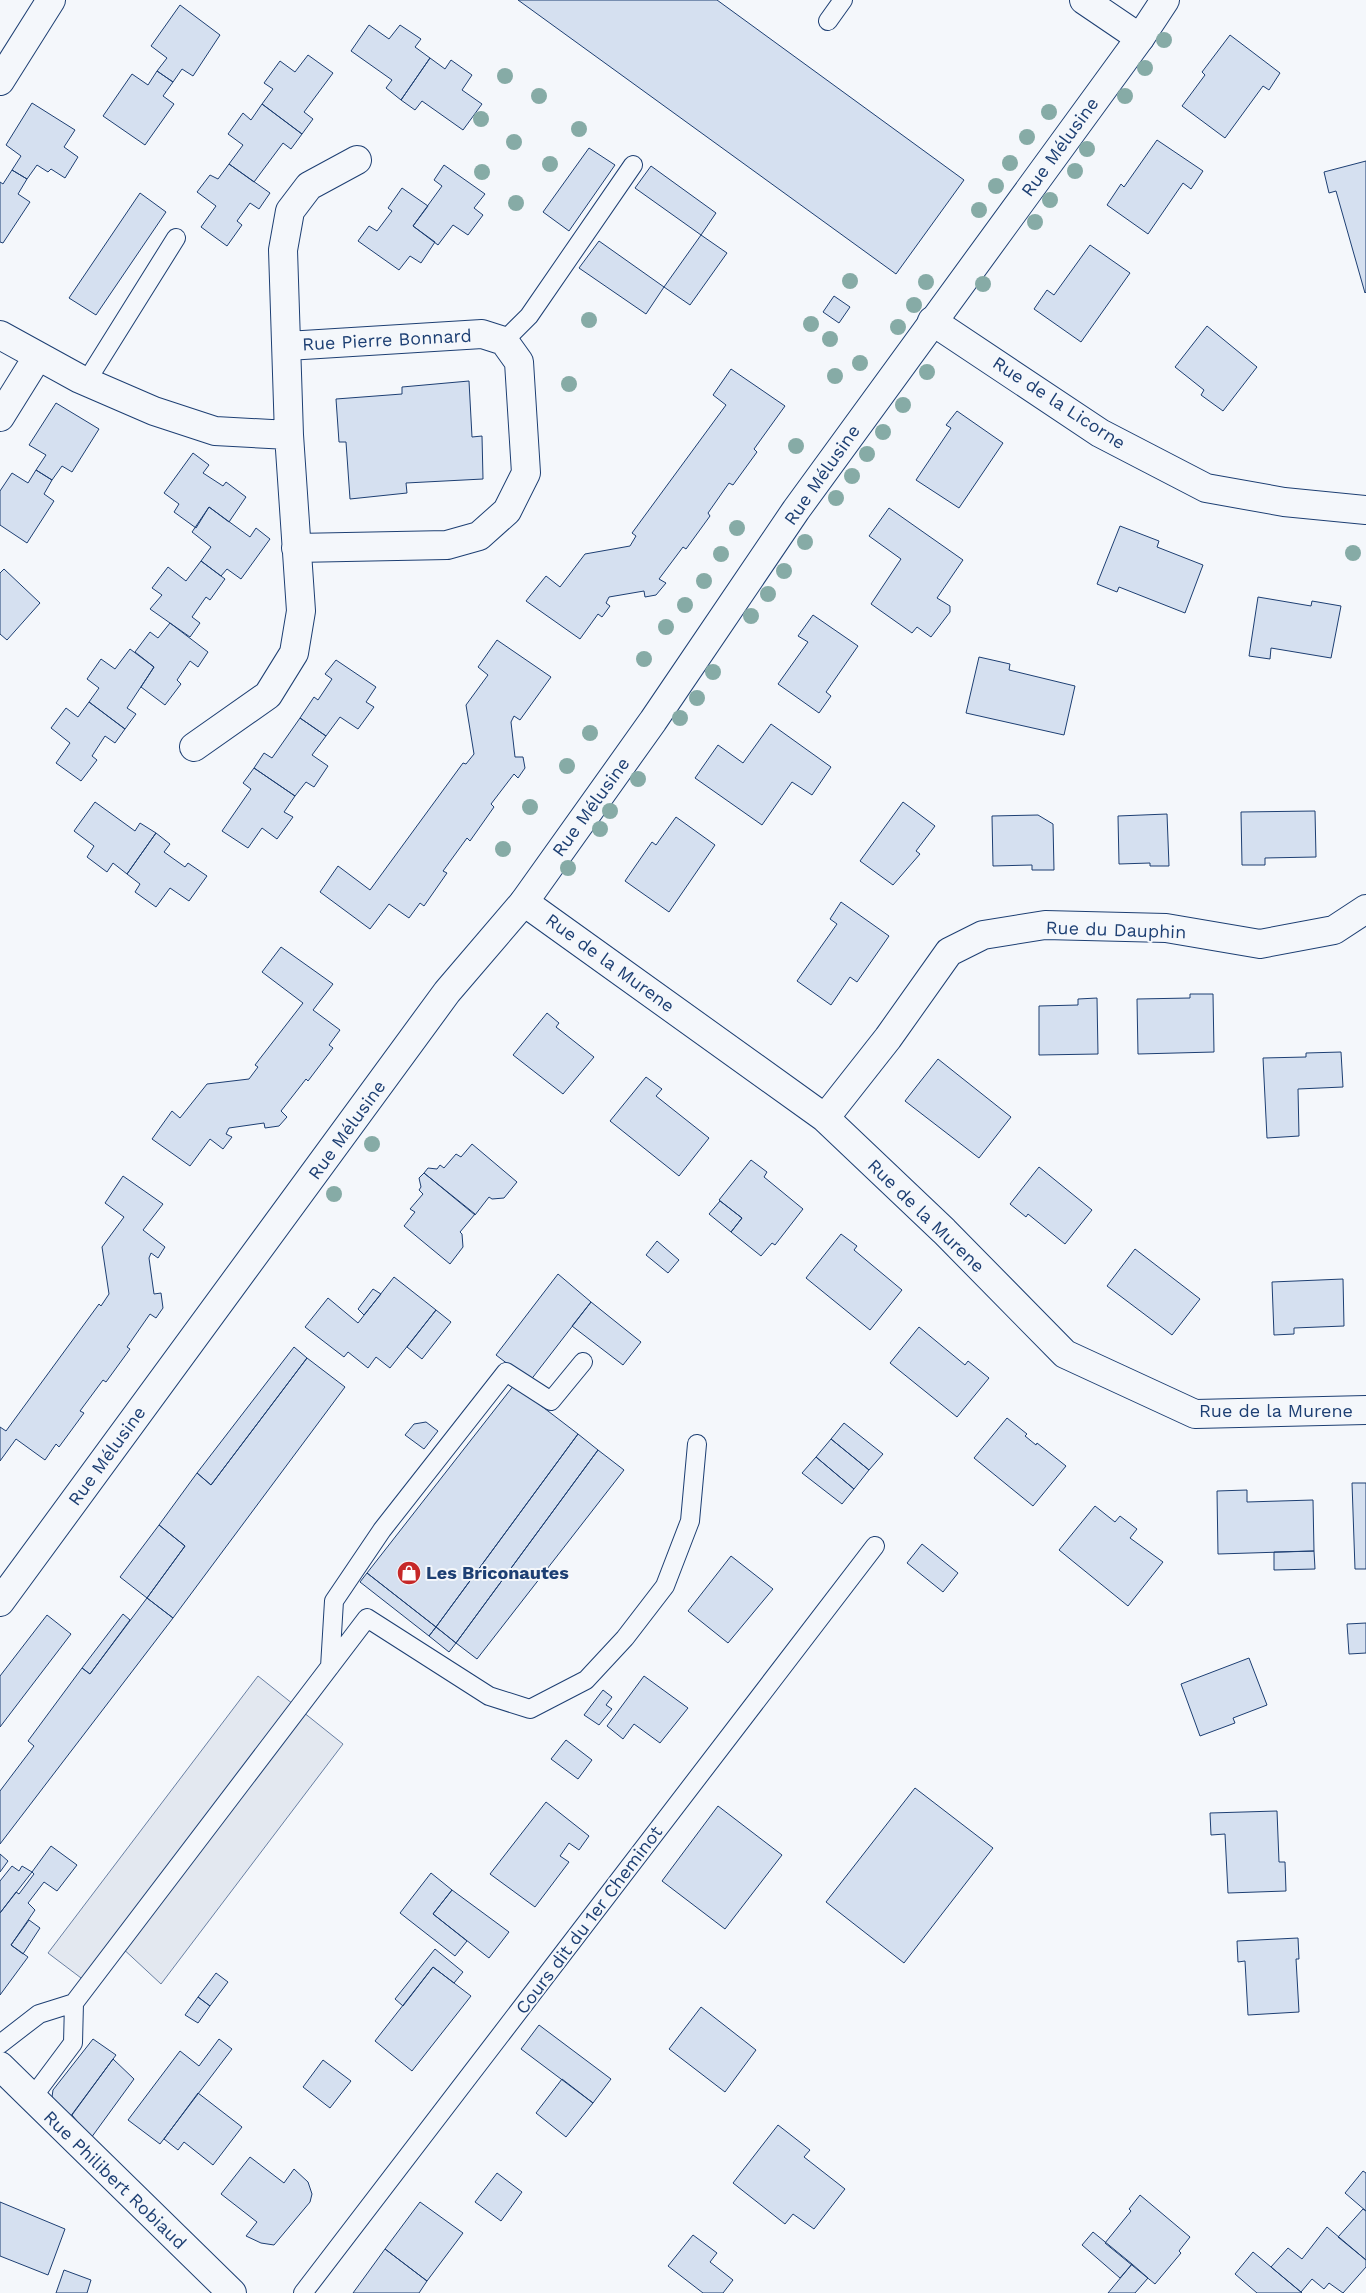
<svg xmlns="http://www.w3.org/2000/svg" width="1366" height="2293" viewBox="0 0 1366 2293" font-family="'Work Sans',sans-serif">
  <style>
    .parking { fill: #e3e8f0; stroke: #687fa3 }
    .building { fill: #d5e0f0; stroke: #1d3f73 }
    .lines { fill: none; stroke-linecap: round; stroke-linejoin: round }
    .service-casing { stroke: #1d3f73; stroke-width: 20 }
    .minor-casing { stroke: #1d3f73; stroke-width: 30 }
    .tertiary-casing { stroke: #1d3f73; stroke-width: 30 }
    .service { stroke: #f4f7fb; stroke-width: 18 }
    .minor { stroke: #f4f7fb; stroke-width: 28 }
    .tertiary { stroke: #f4f7fb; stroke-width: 28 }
    .tree { fill: #86aba6 }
    .labels { text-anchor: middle; stroke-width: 4; stroke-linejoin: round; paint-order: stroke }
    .street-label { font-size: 18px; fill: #1d3f73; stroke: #f4f7fb }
    .poi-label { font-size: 18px; font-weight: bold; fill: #1d3f73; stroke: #f4f7fb; text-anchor: start }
  </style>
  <rect width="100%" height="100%" fill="#f4f7fb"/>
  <path class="parking" d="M258,1676L343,1744L161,1984L119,1945L89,1984L48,1953Z"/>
  <path class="building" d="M518,0H717L964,180L896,274Z
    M180,5L220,35L193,76L182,69L173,82L157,71L167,58L151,46Z
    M369,25L389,39L400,25L421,39L415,47L430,58L401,100L386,88L392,80L351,51Z
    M1230,35L1280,73L1269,90L1263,86L1225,138L1182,106L1205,75L1202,72Z
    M308,55L333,73L304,112L313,119L302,134L262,104L273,89L264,83L280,61L295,72Z
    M430,58L445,69L451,60L472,75L462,90L482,104L463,130L422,101L415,110L401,100Z
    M157,71L173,82L163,96L174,104L145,145L103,116L132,74L148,85Z
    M32,103L75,130L64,147L78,157L65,178L51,169L48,172L37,165L27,179L12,170L21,156L6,145Z
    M262,104L302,134L291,149L283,143L254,182L229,164L243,145L228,134L243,113L251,120Z
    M1157,140L1203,171L1191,189L1183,183L1148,234L1107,205L1121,184L1124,187Z
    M589,148L615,165L569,231L543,212Z
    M1366,161V292L1365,293L1336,191L1329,193L1324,172Z
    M229,164L270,193L259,209L250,203L237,221L242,225L227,246L201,227L216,206L197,192L210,175L218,179Z
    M444,165L485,194L474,208L483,215L468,235L453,225L438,245L413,226L442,186L434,180Z
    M651,166L716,213L701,235L635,188Z
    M12,170L27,179L18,194L30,202L3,243L0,242V182L3,184Z
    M402,188L428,206L413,226L435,242L421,263L410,256L399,270L358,241L369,226L377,231L392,211L388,208Z
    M140,193L166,212L96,315L69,298Z
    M701,235L727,253L690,305L664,287Z
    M599,241L664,287L646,314L579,268Z
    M1090,245L1130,273L1081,342L1034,309L1047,290L1054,295Z
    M834,296L850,307L839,323L823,312Z
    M1207,326L1257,367L1223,411L1201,395L1204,390L1175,367Z
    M731,369L785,406L754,449L757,452L733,485L729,483L708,513L710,516L686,549L683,547L659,579L666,583L656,595L645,597L644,591L609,597L606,603L610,606L602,617L598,614L580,639L526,601L546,576L560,587L585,554L630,546L636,536L632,533L726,405L713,395Z
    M469,381L472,437L482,436L483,479L406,483L407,493L350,499L346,442H339L336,399L402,394V387Z
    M56,403L99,429L72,472L62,466L52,480L36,470L46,455L29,445Z
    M957,411L1003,443L959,508L916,480L951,428L946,425Z
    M193,453L209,465L203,473L223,486L226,482L246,497L229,522L209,507L196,528L174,512L179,504L164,493Z
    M36,470L52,480L44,494L54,501L27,543L0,525V491L12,473L28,483Z
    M209,507L250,537L256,528L270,539L241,579L227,569L221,576L201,561L211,547L192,532Z
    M889,508L963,560L937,598L950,606V612L931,637L917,627L912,633L871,604L901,559L869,536Z
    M1120,526L1159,541L1157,547L1203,565L1185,613L1119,587L1117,592L1097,584Z
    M201,561L225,579L210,600L206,597L192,617L200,623L190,637L150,609L162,595L152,588L168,567L186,581Z
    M4,569L40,603L7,640L0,634V573Z
    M1258,597L1311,606L1312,601L1341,606L1331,658L1271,648L1270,659L1249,656Z
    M813,615L858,646L826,692L831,696L819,713L778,684L808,642L798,636Z
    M170,623L208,652L198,667L190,661L177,680L181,684L165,705L141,687L154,667L135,652L150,632L158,638Z
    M497,640L551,677L520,720L514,716L511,722L515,757H523L525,768L518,778L514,774L491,804L494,807L470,841L467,838L443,871L447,873L424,906L420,903L409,918L389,904L370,929L320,892L338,866L370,890L463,763L466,764L474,754L466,705L488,675L478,667Z
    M130,649L154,667L127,708L136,714L125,729L89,702L99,688L87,679L101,659L115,669Z
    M979,657L1010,664L1009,670L1075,686L1064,735L966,713Z
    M336,660L376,687L366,702L374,707L358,729L340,717L326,736L300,718L314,697L318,700L332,679L325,674Z
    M89,702L125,729L115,743L105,736L92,756L97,760L81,781L56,763L70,743L51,728L66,708L78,717Z
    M300,718L326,736L312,755L328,766L314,787L306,782L295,796L254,768L264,753L272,758Z
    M771,724L831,767L812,795L792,782L762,825L695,778L718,745L743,763Z
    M254,768L295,796L284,812L293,817L277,839L262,828L248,848L222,831L251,789L243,783Z
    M95,802L135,831L140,823L156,833L127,874L113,863L107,872L87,857L94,846L74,831Z
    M903,802L935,826L916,851L920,854L893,885L860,861Z
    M1315,811L1316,857L1265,858V865H1242L1241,812Z
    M1167,814L1169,866H1150V863L1119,864L1118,816Z
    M1038,815L1053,824L1054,870H1032V865L993,866L992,816Z
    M676,817L715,845L669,912L625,881L652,842L656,845Z
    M156,833L170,844L164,852L185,867L188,863L207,876L189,901L170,888L156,907L135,892L140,884L127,874Z
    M841,902L889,936L857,982L850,977L831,1005L797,981L837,924L830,919Z
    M281,947L333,984L313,1010L340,1030L329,1045L333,1048L308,1081L306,1079L281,1111L287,1117L279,1126L265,1128L264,1123L229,1128L226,1134L232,1137L223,1149L210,1139L190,1166L152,1139L172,1111L180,1118L207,1084L249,1079L258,1067L255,1065L303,1003L262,972Z
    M1190,994H1213L1214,1052L1138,1054L1137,999L1190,998Z
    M1097,998L1098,1054L1039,1055V1006L1078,1005V999Z
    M547,1013L559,1023L556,1027L594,1057L563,1094L513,1055Z
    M1341,1052L1343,1087L1298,1089L1299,1136L1267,1138L1263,1058L1306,1057V1053Z
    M938,1059L1011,1117L979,1158L905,1101Z
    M646,1077L662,1089L656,1096L709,1138L679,1176L610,1121Z
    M472,1144L517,1182L504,1198L492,1199L489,1197L475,1215L424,1173L428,1168L437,1169L440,1165L444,1168L456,1154L461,1157Z
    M751,1160L767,1172L764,1177L803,1209L775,1245L772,1243L761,1256L731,1232L742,1218L719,1200Z
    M1039,1167L1092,1210L1065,1244L1028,1214L1026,1217L1010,1204Z
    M424,1173L475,1214L460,1232L462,1234L463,1247L450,1264L404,1226L415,1212L410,1209L423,1194L419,1190L421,1187L419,1178Z
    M123,1176L163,1204L143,1230L165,1247L158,1258L151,1253L149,1258L154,1294L161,1293L163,1308L156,1318L150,1314L127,1347L130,1349L106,1382L103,1380L80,1411L84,1413L59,1447L56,1444L45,1460L16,1439L0,1461V1427L6,1431L99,1304L101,1306L109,1294L102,1247L124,1217L105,1203Z
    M720,1201L742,1218L731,1232L709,1214Z
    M841,1234L857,1246L854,1250L902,1290L870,1330L806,1278Z
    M657,1241L679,1260L668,1273L646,1255Z
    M1135,1249L1200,1299L1172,1335L1107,1286Z
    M558,1274L591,1302L530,1381L496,1355Z
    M394,1277L436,1310L390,1368L376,1357L368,1368L348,1352L344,1357L305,1327L328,1298L358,1323Z
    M1343,1279L1344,1326L1294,1328V1334L1274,1335L1272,1282Z
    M373,1289L381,1294L364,1315L358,1309Z
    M591,1302L641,1342L623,1365L572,1326Z
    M436,1310L451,1322L422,1359L407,1347Z
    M919,1327L965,1365L968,1361L989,1378L957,1417L890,1363Z
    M294,1347L307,1358L211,1485L197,1473Z
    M307,1358L345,1387L173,1618L147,1598L185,1546L159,1525L197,1473L211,1485Z
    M514,1385L578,1434L436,1627L367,1573Z
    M1007,1418L1027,1434L1025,1436L1036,1445L1037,1443L1066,1466L1033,1506L974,1458Z
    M426,1422L438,1431L424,1449L405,1435L414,1424Z
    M844,1423L883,1454L869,1470L831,1439Z
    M578,1434L598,1450L456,1643L436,1627Z
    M831,1439L869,1470L854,1489L816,1457Z
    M598,1450L624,1470L477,1659L456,1643Z
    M816,1457L854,1489L842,1504L802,1473Z
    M1352,1483H1366V1569H1355Z
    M1247,1490V1502L1313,1500L1314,1551L1218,1554L1217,1491Z
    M1095,1506L1115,1522L1120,1516L1137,1529L1130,1538L1163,1562L1128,1606L1059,1550Z
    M159,1525L185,1546L147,1598L120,1577Z
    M922,1544L958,1573L943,1592L907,1563Z
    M1314,1551L1315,1569L1274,1570V1552Z
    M731,1556L773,1589L728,1643L688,1611Z
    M367,1573L436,1627L429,1636L360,1582Z
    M147,1598L173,1618L0,1844V1791L34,1746L28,1741L82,1668L90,1674Z
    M123,1614L130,1620L90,1674L82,1668Z
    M47,1615L71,1634L0,1727V1676Z
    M1366,1623V1653L1349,1654L1347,1624Z
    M436,1627L456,1643L449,1652L429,1636Z
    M1249,1658L1267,1705L1233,1718L1235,1723L1200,1736L1181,1684Z
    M644,1676L688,1708L660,1743L634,1724L623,1739L607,1726Z
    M603,1690L612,1697L606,1705L612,1709L599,1725L584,1715Z
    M566,1740L592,1760L578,1779L551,1759Z
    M915,1788L993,1848L904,1963L826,1902Z
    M546,1802L589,1836L579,1850L569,1843L560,1856L569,1862L535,1907L490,1874Z
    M718,1806L782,1855L725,1929L662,1881Z
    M1277,1811L1279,1862H1285L1286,1891L1228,1893L1225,1834L1211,1835L1210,1813Z
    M51,1846L77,1865L57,1891L44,1882L28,1903L35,1910L11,1945L28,1957L0,1995V1913L16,1892L19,1894L34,1874L32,1872Z
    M0,1854L8,1861L0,1872Z
    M12,1866L19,1871L22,1866L32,1872L0,1913V1881Z
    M431,1873L452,1890L433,1914L467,1941L455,1956L400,1913Z
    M452,1890L509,1932L489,1958L433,1914Z
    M29,1920L40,1928L23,1954L11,1945Z
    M1298,1938L1299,1959H1296L1299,2012L1248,2015L1245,1961L1238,1962L1237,1941Z
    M435,1949L463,1972L454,1983L433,1967L403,2006L395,1999Z
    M433,1967L471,1996L412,2071L375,2041Z
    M216,1973L228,1982L210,2006L198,1997Z
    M198,1997L210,2006L198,2023L185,2015Z
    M701,2007L756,2050L725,2092L669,2049Z
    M539,2025L611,2079L593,2103L521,2049Z
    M93,2039L116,2055L70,2117L52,2097L53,2090Z
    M219,2039L232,2049L160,2144L128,2120L180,2051L199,2066Z
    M113,2059L134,2079L91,2138L72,2115Z
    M323,2060L351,2081L330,2108L303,2087Z
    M562,2079L593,2103L566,2137L536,2113Z
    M198,2093L242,2127L213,2165L184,2142L178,2150L164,2139Z
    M778,2125L810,2150L804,2157L845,2189L814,2229L793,2214L785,2224L733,2183Z
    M250,2157L284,2183L294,2169L308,2182L312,2194L310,2202L274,2245L261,2243L246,2236L257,2222L221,2194Z
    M1363,2171L1366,2173V2211L1345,2193Z
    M497,2173L522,2192L501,2221L475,2202Z
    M1140,2195L1190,2237L1179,2251L1181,2253L1155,2284L1105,2243L1131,2211L1129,2209Z
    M0,2202L65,2229L48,2275L0,2256Z
    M420,2202L463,2233L427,2281L385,2249Z
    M1363,2209L1366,2211V2260L1338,2237Z
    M1327,2227L1366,2260V2267L1343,2293L1329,2283L1324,2289L1312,2279L1301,2292L1271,2267L1288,2248L1302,2259Z
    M1093,2232L1132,2264L1120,2278L1082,2245Z
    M693,2235L717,2253L710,2262L733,2280L723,2293H703L668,2266Z
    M385,2249L427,2281L419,2293H353Z
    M1253,2252L1271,2267L1302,2293H1257L1235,2274Z
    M1132,2264L1148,2278L1135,2293H1108Z
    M64,2270L91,2280L87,2293H56Z"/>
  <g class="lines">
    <g class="service-casing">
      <path id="service" d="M828,21L843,0
        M504,341L529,316L633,165
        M86,382L176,238
        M330,1667L334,1601L382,1530L506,1372L551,1401L583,1362
        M74,2003L367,1618L489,1696L530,1709L586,1680L625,1638L665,1586L690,1521L697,1444
        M0,2044L39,2014L74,2003L73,2043L32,2098
        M303,2293L875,1546"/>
    </g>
    <g class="minor-casing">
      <path id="minor" d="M1084,0L1140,38
        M0,81L51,0
        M932,321L1100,433L1206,488L1284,502L1366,510
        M0,335L80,379L154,411L215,431L289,435
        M287,346L482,334L504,341L519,362L526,473L507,511L479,536L447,545L296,548
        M0,417L38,356
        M194,747L268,695L294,653L301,611L289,435L283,250L290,211L309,186L357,160
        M524,902L825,1118L944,1231L1065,1354L1195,1414L1366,1410
        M825,1118L888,1038L949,952L983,935L1045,925L1166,928L1260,944L1334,930L1366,909"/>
    </g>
    <g class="tertiary-casing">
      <path id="tertiary" d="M0,1602L447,992L524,902L653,721L796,510L1140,38L1165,0
        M0,2066L232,2293"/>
    </g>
    <use href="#service" class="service"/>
    <use href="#minor" class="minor"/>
    <use href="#tertiary" class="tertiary"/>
  </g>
  <g class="tree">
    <circle cx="1164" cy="40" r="8"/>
    <circle cx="1145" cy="68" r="8"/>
    <circle cx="505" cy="76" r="8"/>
    <circle cx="539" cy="96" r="8"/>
    <circle cx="1125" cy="96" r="8"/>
    <circle cx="1049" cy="112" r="8"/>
    <circle cx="481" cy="119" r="8"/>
    <circle cx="579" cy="129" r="8"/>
    <circle cx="1027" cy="137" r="8"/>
    <circle cx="514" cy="142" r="8"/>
    <circle cx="1087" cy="149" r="8"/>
    <circle cx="1010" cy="163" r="8"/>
    <circle cx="550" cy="164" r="8"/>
    <circle cx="1075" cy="171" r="8"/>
    <circle cx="482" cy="172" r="8"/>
    <circle cx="996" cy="186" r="8"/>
    <circle cx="1050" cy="200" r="8"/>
    <circle cx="516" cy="203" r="8"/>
    <circle cx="979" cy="210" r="8"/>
    <circle cx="1035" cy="222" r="8"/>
    <circle cx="850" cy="281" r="8"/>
    <circle cx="926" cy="282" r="8"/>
    <circle cx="983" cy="284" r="8"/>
    <circle cx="914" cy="305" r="8"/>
    <circle cx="589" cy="320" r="8"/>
    <circle cx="811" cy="324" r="8"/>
    <circle cx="898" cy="327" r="8"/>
    <circle cx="830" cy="339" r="8"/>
    <circle cx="860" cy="363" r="8"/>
    <circle cx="927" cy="372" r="8"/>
    <circle cx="835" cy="376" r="8"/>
    <circle cx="569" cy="384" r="8"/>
    <circle cx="903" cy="405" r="8"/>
    <circle cx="883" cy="432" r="8"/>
    <circle cx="796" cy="446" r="8"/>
    <circle cx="867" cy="454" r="8"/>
    <circle cx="852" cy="476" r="8"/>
    <circle cx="836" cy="498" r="8"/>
    <circle cx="737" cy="528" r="8"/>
    <circle cx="805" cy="542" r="8"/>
    <circle cx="1353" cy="553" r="8"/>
    <circle cx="721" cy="554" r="8"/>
    <circle cx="784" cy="571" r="8"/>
    <circle cx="704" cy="581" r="8"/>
    <circle cx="768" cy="594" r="8"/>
    <circle cx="685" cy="605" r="8"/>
    <circle cx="751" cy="616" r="8"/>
    <circle cx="666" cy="627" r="8"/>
    <circle cx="644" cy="659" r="8"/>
    <circle cx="713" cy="672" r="8"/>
    <circle cx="697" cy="698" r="8"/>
    <circle cx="680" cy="718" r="8"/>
    <circle cx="590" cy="733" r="8"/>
    <circle cx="567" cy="766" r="8"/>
    <circle cx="638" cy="779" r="8"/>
    <circle cx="530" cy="807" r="8"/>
    <circle cx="610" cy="811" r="8"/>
    <circle cx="600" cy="829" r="8"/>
    <circle cx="503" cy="849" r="8"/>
    <circle cx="568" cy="868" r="8"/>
    <circle cx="372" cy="1144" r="8"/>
    <circle cx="334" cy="1194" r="8"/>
  </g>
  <defs>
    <g id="shop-disc" transform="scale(1.25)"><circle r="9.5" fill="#c62828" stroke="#f4f7fb"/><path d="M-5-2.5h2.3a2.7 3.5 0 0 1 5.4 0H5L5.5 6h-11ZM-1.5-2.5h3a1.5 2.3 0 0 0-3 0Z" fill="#fff"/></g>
  </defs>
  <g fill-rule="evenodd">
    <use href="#shop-disc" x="409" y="1573"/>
  </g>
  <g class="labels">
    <g class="street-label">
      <text transform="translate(1060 147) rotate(-54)" y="6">Rue Mélusine</text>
      <text transform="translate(387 340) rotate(-3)" y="6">Rue Pierre Bonnard</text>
      <text transform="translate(1059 403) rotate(33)" y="6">Rue de la Licorne</text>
      <text transform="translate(822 475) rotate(-55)" y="6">Rue Mélusine</text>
      <text transform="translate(591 807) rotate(-54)" y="6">Rue Mélusine</text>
      <text transform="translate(1116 930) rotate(2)" y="6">Rue du Dauphin</text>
      <text transform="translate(610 963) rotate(36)" y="6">Rue de la Murene</text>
      <text transform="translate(347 1130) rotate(-54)" y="6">Rue Mélusine</text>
      <text transform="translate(926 1216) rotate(44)" y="6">Rue de la Murene</text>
      <text x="1276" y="1417">Rue de la Murene</text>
      <text transform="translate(107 1456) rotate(-54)" y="6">Rue Mélusine</text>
      <text transform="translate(589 1920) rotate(-53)" y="6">Cours dit du 1er Cheminot</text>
      <text transform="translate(115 2180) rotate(44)" y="6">Rue Philibert Robiaud</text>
    </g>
    <g class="poi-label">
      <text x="426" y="1579">Les Briconautes</text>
    </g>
  </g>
</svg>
